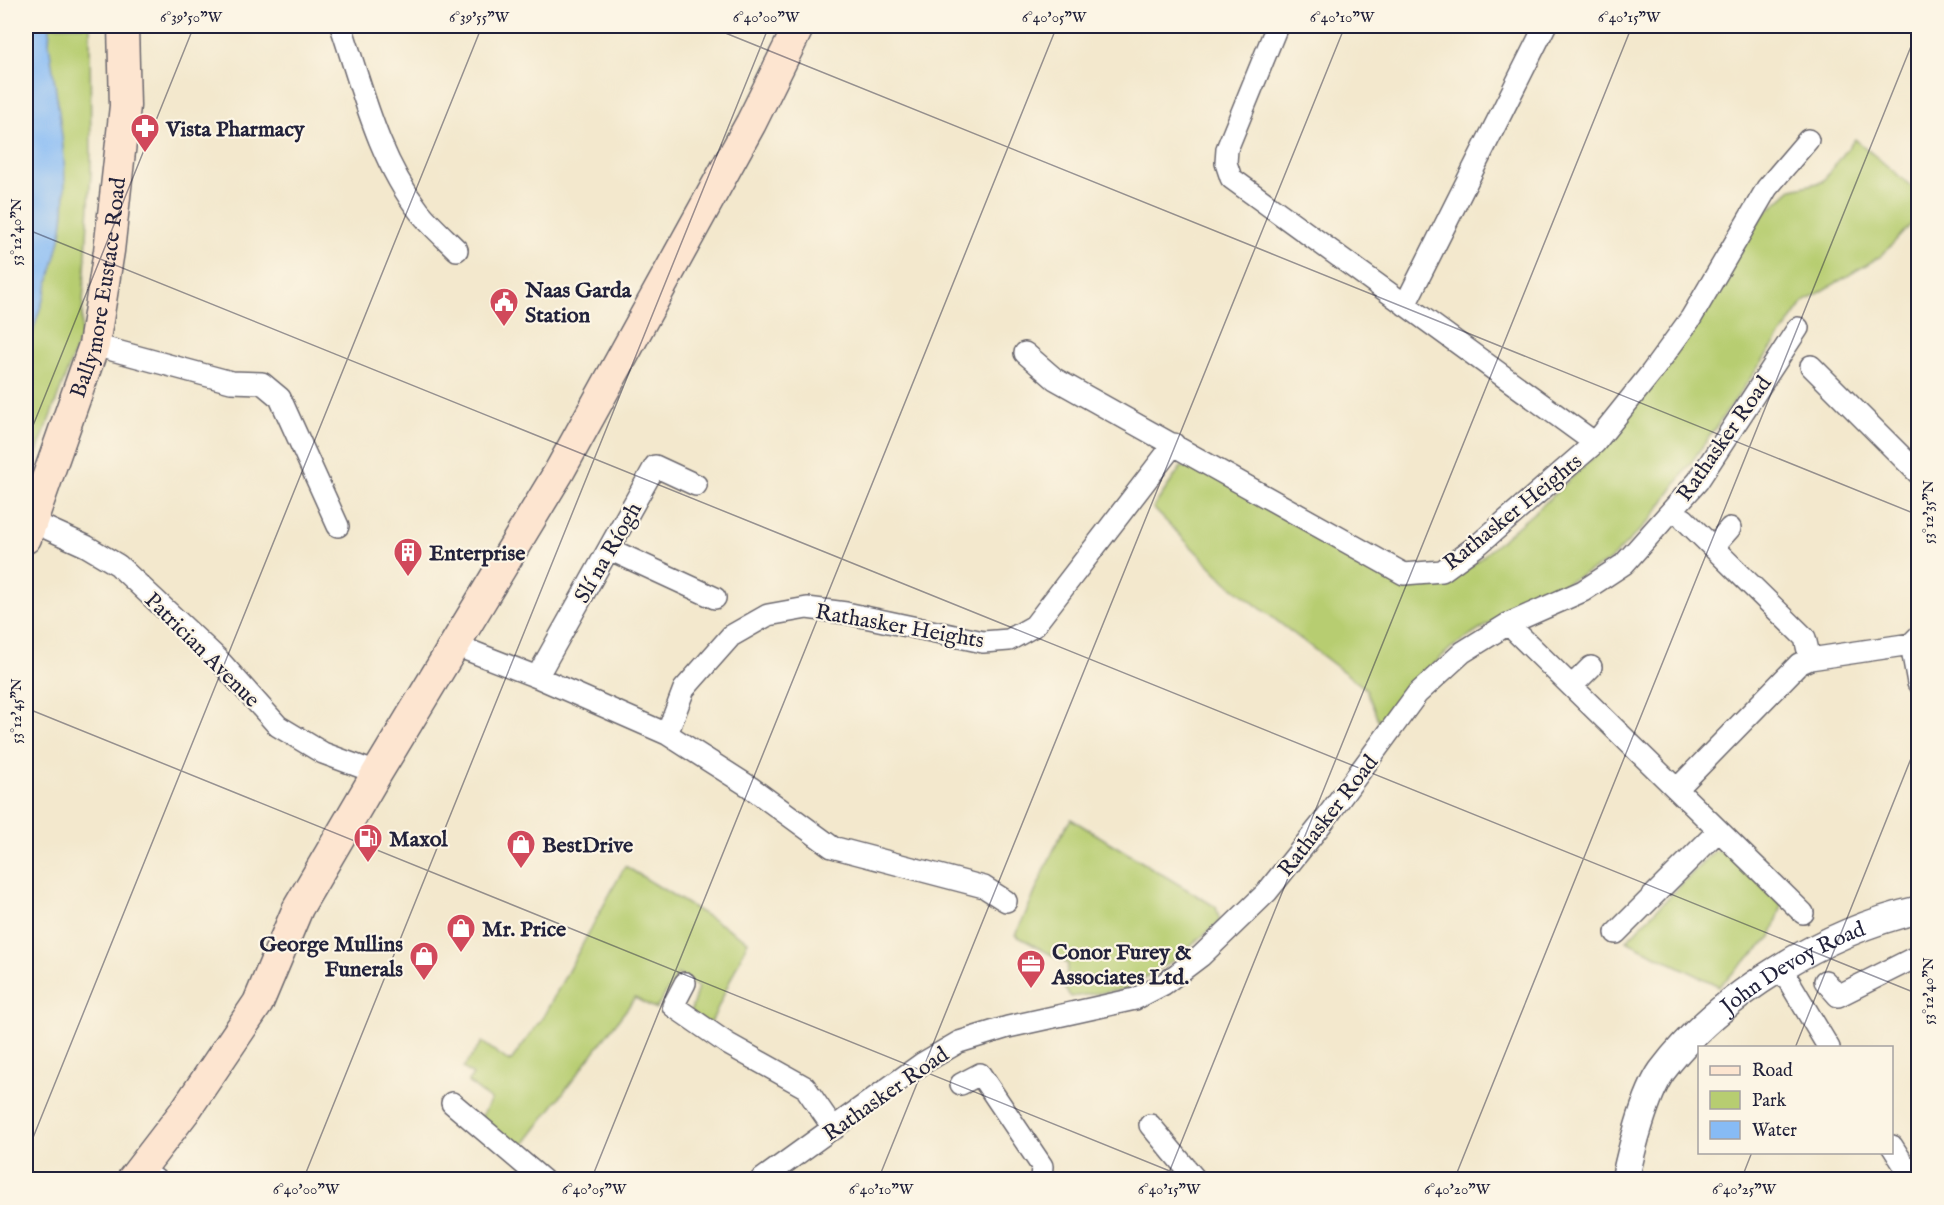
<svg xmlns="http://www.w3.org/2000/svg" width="1944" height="1205" viewBox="0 0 1944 1205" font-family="'IM FELL English',serif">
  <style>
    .green { fill: #b7cd71; stroke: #6c7856; stroke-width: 1.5 }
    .water { fill: #87bbf5; stroke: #546e98; stroke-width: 1.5 }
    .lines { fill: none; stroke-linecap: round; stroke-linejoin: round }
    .minor-casing { stroke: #6b676e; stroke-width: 24 }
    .tertiary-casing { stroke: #6b676e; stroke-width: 30 }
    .secondary-casing { stroke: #6b676e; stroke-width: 33 }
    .minor { stroke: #fff; stroke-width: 21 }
    .tertiary { stroke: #fff; stroke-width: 27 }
    .secondary { stroke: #fde5d0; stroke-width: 30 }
    .ticks { fill: none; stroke: #22223b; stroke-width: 1.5; stroke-opacity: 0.45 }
    .labels { text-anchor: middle; stroke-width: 4.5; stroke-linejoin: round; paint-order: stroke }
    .poi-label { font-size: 22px; font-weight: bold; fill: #22223b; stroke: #fcf5e5; text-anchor: start }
    .street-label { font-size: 22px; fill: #22223b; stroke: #fcf5e5 }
    .neatline { fill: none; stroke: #22223b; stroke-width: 2 }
    .ticks-label { font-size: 15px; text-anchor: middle; fill: #22223b }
  </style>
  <rect width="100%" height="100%" fill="#fcf5e5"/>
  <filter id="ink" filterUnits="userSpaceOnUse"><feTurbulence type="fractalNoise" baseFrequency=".0167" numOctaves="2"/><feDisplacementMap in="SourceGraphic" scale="12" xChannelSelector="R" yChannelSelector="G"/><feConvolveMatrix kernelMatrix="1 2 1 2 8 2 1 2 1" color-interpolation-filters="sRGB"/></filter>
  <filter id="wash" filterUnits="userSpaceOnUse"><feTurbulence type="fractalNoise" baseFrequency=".008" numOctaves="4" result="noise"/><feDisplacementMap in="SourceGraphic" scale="24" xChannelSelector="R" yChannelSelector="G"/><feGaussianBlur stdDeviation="1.35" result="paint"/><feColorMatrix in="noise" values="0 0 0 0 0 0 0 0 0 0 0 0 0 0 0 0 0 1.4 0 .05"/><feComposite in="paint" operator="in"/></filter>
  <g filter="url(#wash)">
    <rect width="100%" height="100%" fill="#f3e8cd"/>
    <path class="green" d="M26,26H90L91,172L81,335L26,481Z
      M1855,139L1918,192V217L1881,256L1804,302L1652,518L1608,562L1506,613L1451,648L1416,681L1380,725L1366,689L1226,582L1153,508L1181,467H1199L1361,564L1407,586L1446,582L1469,568L1545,503L1601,450L1763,215L1792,189L1822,182Z
      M1071,819L1216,907L1220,921L1177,958L1126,989L1071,997L1064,988L1068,964L1015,935C1036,897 1047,855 1071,819Z
      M1730,850L1782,905L1771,937L1719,986L1626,941L1714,851Z
      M625,866L748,941L710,1025L690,1014L698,987L678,974L656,1009L635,998L519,1151L480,1119L491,1100L468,1082L473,1075L463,1068L482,1042L510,1062L543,1017Z"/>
    <path class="water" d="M26,26H50L49,43C57,103 71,168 62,229C56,265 42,300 32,335L26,337Z"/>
  </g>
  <g filter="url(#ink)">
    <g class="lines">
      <g class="minor-casing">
        <path id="minor" d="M341,26C362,88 378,158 419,211C430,225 445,238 457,250
          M1277,26L1227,149L1226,163L1231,178L1595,443
          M1405,305L1545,26
          M94,345L231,382L262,383L280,398L338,526
          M1025,353L1055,379L1404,574L1442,571L1479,544L1595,443L1651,373L1691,318L1767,188L1808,140
          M1811,366L1918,473
          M1684,519L1805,638L1810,659
          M31,521L86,546L118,565L218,659L278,726L323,753L377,773
          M1713,547L1730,528
          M609,549L715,598
          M1516,632L1803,913
          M1911,644L1918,683
          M455,645L537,677L667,734L750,787L832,847L984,887L1006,901
          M537,677L655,466L696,485
          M1572,686L1591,667
          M667,734L684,689L731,636L768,615L807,608L846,613L983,642L1009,640L1034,626L1174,444
          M1677,789L1799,664L1810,659L1911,644L1918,637
          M1616,933L1718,831
          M1781,968L1829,1048
          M1825,981L1838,996L1918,956
          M685,983L673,1006L728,1044L805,1087L834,1129
          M961,1084L980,1074L1042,1166L1041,1180
          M452,1103L543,1180
          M1150,1125L1196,1180
          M1892,1146L1906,1168L1917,1176
          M141,1170L156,1180
          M761,1180L923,1063L959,1042L1008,1027L1135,999L1164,984L1201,956L1267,892L1323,822L1417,694L1463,652L1508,624L1583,591L1624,564L1698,481L1798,328"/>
      </g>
      <g class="tertiary-casing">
        <g id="tertiary">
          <path id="s1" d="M1625,1180C1631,1151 1645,1095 1662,1071C1719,995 1826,931 1918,910"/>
        </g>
      </g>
      <g class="secondary-casing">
        <g id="secondary">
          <path id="s2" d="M26,538L94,345L109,251L125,106L123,26"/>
          <path d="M132,1180L185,1111L258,1003L298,908L377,773L559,472L751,123L799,26"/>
        </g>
      </g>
      <use href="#minor" class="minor"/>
      <use href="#tertiary" class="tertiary"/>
      <use href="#secondary" class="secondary"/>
    </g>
  </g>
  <path class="ticks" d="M708,26L1918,515M1894,26L1918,35M26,229L1918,994M26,443L194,26M26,708L1192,1180M1795,1048L1918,741M26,1155L482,26M303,1180L769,26M591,1180L1057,26M878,1180L1345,26M1166,1180L1632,26M1454,1180L1918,29M1741,1180L1752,1152"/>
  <defs>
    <g id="pharmacy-pin" transform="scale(1.5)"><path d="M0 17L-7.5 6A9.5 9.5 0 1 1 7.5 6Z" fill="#d1495b" stroke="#fcf5e5"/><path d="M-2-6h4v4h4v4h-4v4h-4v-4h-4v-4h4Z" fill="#fff"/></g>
    <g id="civic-pin" transform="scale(1.5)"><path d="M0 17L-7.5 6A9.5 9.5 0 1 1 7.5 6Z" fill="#d1495b" stroke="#fcf5e5"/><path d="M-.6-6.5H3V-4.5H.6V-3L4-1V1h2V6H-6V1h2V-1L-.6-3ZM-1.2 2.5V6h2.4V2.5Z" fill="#fff"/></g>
    <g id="building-pin" transform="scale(1.5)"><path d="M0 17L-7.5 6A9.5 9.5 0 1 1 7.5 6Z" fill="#d1495b" stroke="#fcf5e5"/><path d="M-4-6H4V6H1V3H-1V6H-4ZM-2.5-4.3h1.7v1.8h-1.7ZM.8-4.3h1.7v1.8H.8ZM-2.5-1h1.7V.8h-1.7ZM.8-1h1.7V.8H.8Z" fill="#fff"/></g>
    <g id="fuel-pin" transform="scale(1.5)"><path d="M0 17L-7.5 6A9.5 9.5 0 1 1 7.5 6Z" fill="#d1495b" stroke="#fcf5e5"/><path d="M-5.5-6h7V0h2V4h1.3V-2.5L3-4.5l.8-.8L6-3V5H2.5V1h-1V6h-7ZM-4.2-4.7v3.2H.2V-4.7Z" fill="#fff"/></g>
    <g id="shop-pin" transform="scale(1.5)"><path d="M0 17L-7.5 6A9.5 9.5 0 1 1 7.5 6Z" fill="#d1495b" stroke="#fcf5e5"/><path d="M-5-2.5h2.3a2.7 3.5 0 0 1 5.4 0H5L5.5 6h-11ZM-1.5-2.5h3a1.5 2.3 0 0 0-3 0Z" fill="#fff"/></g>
    <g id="office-pin" transform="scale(1.5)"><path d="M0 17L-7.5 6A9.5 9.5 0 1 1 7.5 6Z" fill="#d1495b" stroke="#fcf5e5"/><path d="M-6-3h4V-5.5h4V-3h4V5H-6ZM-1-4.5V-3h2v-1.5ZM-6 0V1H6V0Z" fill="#fff"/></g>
  </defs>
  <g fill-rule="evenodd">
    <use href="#pharmacy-pin" x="145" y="128"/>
    <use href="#civic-pin" x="504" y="302"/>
    <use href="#building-pin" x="408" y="552"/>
    <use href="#fuel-pin" x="368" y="838"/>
    <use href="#shop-pin" x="521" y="844"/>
    <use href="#shop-pin" x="461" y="928"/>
    <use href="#shop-pin" x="424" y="956"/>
    <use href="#office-pin" x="1031" y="964"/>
  </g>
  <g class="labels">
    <g class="poi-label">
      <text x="166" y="136">Vista Pharmacy</text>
      <text x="525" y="297">Naas Garda<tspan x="525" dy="25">Station</tspan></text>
      <text x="429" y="560">Enterprise</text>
      <text x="389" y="846">Maxol</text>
      <text x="542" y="852">BestDrive</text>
      <text x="482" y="936">Mr. Price</text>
      <text x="403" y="951" text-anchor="end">George Mullins<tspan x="403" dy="25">Funerals</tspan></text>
      <text x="1052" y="959">Conor Furey &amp;<tspan x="1052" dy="25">Associates Ltd.</tspan></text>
    </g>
    <g class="street-label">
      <text dy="8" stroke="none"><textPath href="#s2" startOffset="262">Ballymore Eustace Road</textPath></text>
      <text transform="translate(1723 438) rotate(-55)" y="8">Rathasker Road</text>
      <text transform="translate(1512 511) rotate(-39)" y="8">Rathasker Heights</text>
      <text transform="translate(607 552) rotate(-60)" y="8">Slí na Ríogh</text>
      <text transform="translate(900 625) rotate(10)" y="8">Rathasker Heights</text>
      <text transform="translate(203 649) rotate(45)" y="8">Patrician Avenue</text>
      <text transform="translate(1327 815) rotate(-52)" y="8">Rathasker Road</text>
      <text dy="8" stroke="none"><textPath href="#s1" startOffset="285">John Devoy Road</textPath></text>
      <text transform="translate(885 1093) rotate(-35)" y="8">Rathasker Road</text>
    </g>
  </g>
  <rect width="1944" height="1205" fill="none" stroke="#fcf5e5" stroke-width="66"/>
  <rect x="1698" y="1046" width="195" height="108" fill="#fcf5e5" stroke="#a5a1a1" stroke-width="1.5"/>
  <rect x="1710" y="1066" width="30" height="9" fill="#fde5d0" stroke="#a5a1a1" stroke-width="1.5"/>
  <text x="1752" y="1076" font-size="18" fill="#22223b">Road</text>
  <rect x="1710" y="1091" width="30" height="18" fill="#b7cd71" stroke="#a5a1a1" stroke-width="1.5"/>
  <text x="1752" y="1106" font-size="18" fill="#22223b">Park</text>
  <rect x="1710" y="1121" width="30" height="18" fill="#87bbf5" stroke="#a5a1a1" stroke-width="1.5"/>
  <text x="1752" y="1136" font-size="18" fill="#22223b">Water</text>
  <rect x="33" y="33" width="1878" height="1139" class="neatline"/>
  <g class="ticks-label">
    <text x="191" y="22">6°39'50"W</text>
    <text x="479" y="22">6°39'55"W</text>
    <text x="766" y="22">6°40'00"W</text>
    <text x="1054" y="22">6°40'05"W</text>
    <text x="1342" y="22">6°40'10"W</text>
    <text x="1629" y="22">6°40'15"W</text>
    <text transform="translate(16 232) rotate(-90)" y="5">53°12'40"N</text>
    <text transform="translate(1928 512) rotate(-90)" y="5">53°12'35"N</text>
    <text transform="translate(16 711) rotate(-90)" y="5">53°12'45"N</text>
    <text transform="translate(1928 991) rotate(-90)" y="5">53°12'40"N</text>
    <text x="306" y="1194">6°40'00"W</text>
    <text x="594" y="1194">6°40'05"W</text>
    <text x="881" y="1194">6°40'10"W</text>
    <text x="1169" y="1194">6°40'15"W</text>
    <text x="1457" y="1194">6°40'20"W</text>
    <text x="1744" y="1194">6°40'25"W</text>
  </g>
</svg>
